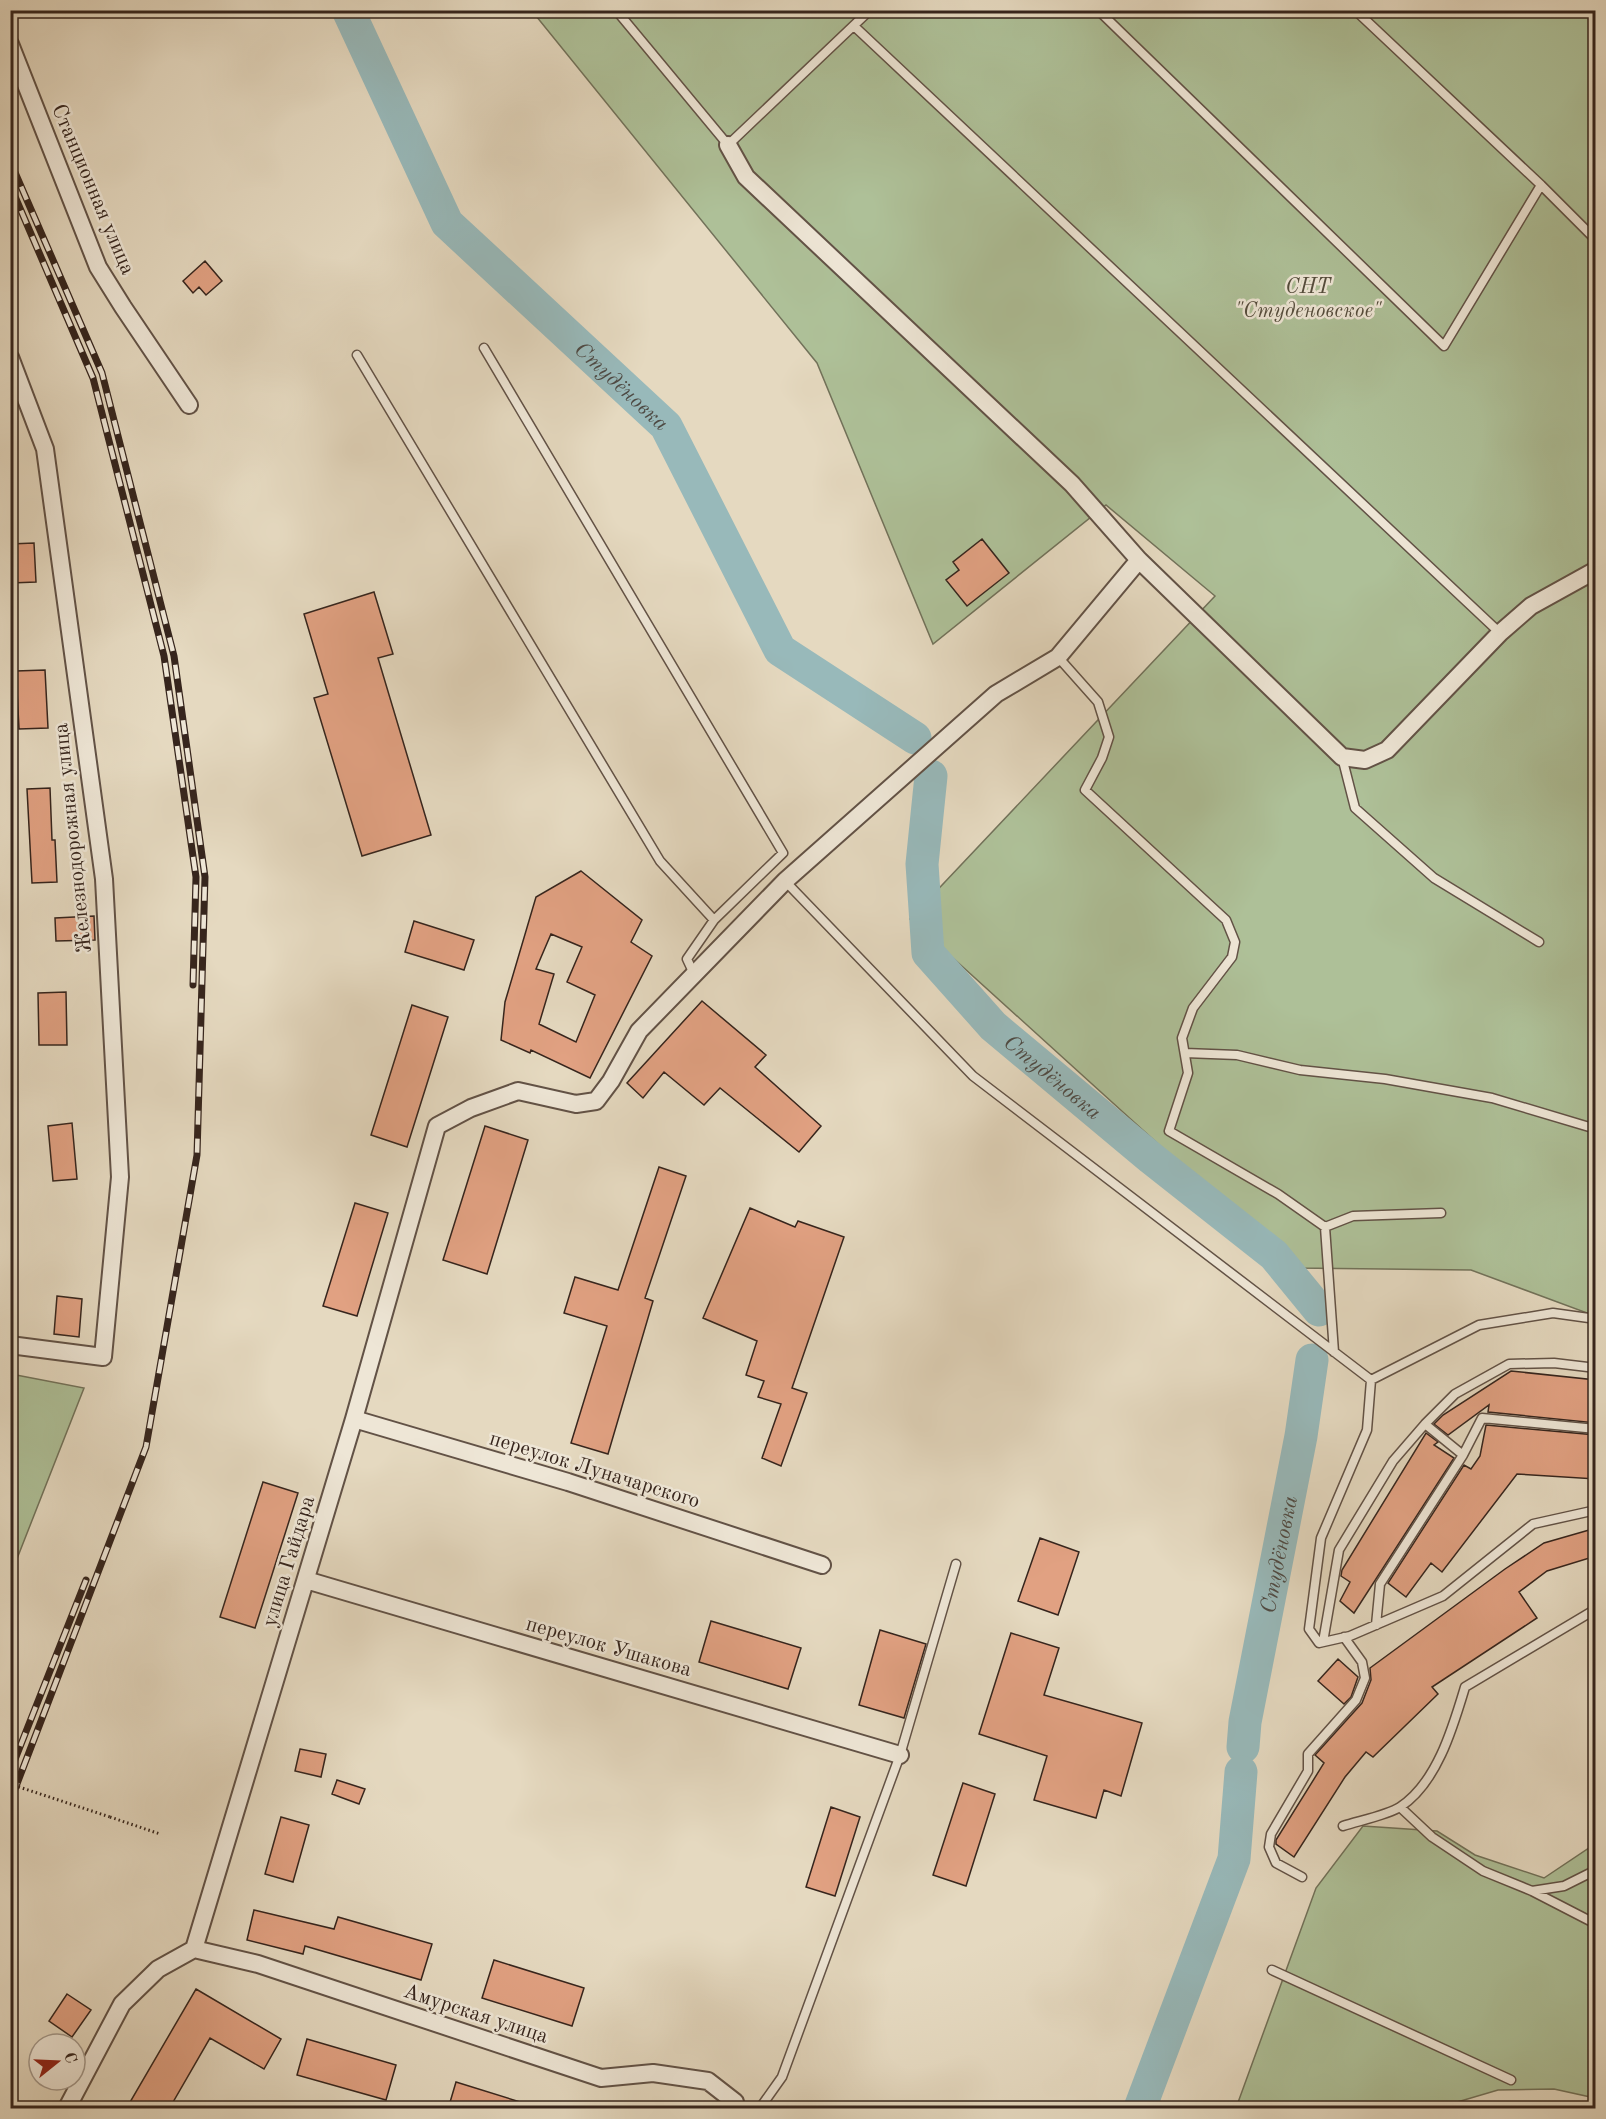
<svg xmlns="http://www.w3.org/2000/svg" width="1606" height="2119" viewBox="0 0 1606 2119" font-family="'Old Standard TT',serif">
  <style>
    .green { fill: #aec098; stroke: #72725a; stroke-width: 1.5 }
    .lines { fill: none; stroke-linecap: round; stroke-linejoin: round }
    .river { stroke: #98b9ba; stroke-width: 33 }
    .building { fill: #e1a182; stroke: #36251d; stroke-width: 1.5; fill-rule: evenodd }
    .lane-casing { stroke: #625246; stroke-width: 11 }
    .street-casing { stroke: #625246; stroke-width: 20 }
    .path { stroke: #36251d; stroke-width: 3; stroke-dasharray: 1.5 3; stroke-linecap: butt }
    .lane { stroke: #eee6d6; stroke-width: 8 }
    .street { stroke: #eee6d6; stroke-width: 16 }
    .rail-casing { stroke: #36251d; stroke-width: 7 }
    .rail { stroke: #eee6d6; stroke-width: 4.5; stroke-dasharray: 14; stroke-linecap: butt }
    .path-bridge { stroke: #36251d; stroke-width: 3; stroke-dasharray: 1.5 3; stroke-linecap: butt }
    .labels { text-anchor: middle; stroke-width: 5; stroke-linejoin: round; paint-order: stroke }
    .street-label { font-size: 21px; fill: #36251d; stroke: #eee6d6 }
    .park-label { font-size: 21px; font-style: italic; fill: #544c3c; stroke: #eee6d6 }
    .water-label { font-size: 22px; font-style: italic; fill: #4e4a44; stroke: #eee6d6 }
  </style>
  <rect width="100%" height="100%" fill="#e5d9c0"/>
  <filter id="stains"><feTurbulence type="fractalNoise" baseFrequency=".00333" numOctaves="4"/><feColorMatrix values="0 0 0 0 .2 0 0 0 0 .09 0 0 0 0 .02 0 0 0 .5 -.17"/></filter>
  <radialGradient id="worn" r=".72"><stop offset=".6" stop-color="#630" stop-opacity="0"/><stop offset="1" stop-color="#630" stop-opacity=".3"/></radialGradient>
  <path class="green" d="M532,11H1595V1316L1471,1270L1295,1268L910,919L1215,596L1106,505L933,644L817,363Z
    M11,1374L84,1388L11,1574L10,1374Z
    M1363,1826L1437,1831L1475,1855L1544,1878L1595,1844V2098L1554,2089L1498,2090L1437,2108H1236L1316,1888Z"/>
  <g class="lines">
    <g class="river">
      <path id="s1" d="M348,10L447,223L666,426L780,650L915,738"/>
      <path id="s2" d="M931,776L922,864L928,953L993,1026L1151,1158L1274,1255L1319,1310"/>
      <path id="s3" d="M1243,1747L1245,1722L1301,1436L1312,1360"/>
      <path d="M1140,2108L1234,1859L1241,1772"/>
    </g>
  </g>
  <path class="building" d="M205,261L222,281L206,295L199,287L193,293L183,281Z
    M982,539L1009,573L967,606L946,580L959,570L953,562Z
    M34,543L36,582L11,583L10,544Z
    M374,592L393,654L378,658L431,835L362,856L314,698L328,694L304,614Z
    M45,670L48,728L19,729L16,671Z
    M50,788L52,840H55L57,882L32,883L27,789Z
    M581,871L642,920L631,942L652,956L590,1078L531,1050L530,1053L501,1040L505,1002L536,897ZM551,934L582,947L567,982L595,995L576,1042L539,1024L554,974L536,969Z
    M94,916L95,940L56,941L55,918Z
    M414,921L474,940L464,970L405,952Z
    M66,992L67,1045H39L38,993Z
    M702,1001L766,1055L755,1067L821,1126L799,1152L720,1088L704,1105L664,1072L643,1098L627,1083Z
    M412,1005L448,1017L407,1147L371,1135Z
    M72,1123L77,1179L53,1181L48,1126Z
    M485,1126L528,1140L487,1274L443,1260Z
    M659,1167L686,1176L645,1298L653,1301L608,1454L571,1443L607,1326L564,1313L575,1277L618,1290Z
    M355,1203L388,1213L357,1316L323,1306Z
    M750,1208L795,1227L798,1221L844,1237L792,1388L807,1393L781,1466L762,1458L781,1404L758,1397L764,1381L746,1375L757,1341L703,1318Z
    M57,1296L82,1299L79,1337L54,1334Z
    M1511,1371L1596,1380V1423L1488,1412L1489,1405L1448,1435L1434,1424L1443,1415Z
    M1486,1425L1596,1435V1479L1517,1474L1442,1572L1431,1563L1406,1597L1388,1583L1464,1465L1471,1469L1480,1456Z
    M1426,1433L1438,1442L1434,1445L1454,1458L1354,1613L1340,1601L1350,1582L1341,1576L1342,1570Z
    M263,1482L298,1493L255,1628L220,1617Z
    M1596,1528V1556L1547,1571L1519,1592L1537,1618L1432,1687L1438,1694L1373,1757L1366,1752L1345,1777L1294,1857L1276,1844V1840L1324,1763L1315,1755L1362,1703L1371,1680L1370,1668L1505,1569L1544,1543Z
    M1040,1538L1079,1552L1058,1615L1018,1601Z
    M711,1621L801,1648L788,1689L699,1662Z
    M880,1630L926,1644L904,1718L859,1705Z
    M1011,1633L1059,1648L1044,1695L1142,1723L1121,1796L1104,1790L1096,1818L1034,1800L1047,1756L979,1734Z
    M1338,1659L1358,1677L1351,1697L1344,1704L1318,1681Z
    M300,1749L326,1754L321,1777L295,1771Z
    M337,1780L365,1789L359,1804L332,1794Z
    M963,1783L995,1794L966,1886L933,1875Z
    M831,1807L860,1817L835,1896L806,1887Z
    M281,1817L309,1825L293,1882L265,1874Z
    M254,1910L334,1929L338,1917L432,1944L421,1980L305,1946L303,1954L247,1940Z
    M494,1960L584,1988L572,2026L482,1998Z
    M196,1989L281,2039L264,2069L210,2038L169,2109H126Z
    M67,1994L91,2010L72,2037L49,2021Z
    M307,2039L396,2065L386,2100L297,2075Z
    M456,2082L530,2105L529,2109H448Z"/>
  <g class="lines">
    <g class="lane-casing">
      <path id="lane" d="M616,10L728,145L870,10
        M1098,10L1444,346L1541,185L1596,240
        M1355,10L1541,185
        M854,26L1500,633
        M484,348L783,853L714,920
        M357,355L660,861L714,920L687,959L694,974
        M1058,657L1098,702L1109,737L1102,758L1085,790L1226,920L1235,942L1232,957L1193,1008L1182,1038L1188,1073L1169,1131L1278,1194L1325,1227L1334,1352
        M1342,757L1355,808L1434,878L1539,942
        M785,881L973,1076L1371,1380L1479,1325L1553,1313L1596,1319
        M1185,1053L1237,1055L1300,1070L1385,1079L1492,1098L1596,1129
        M1325,1227L1353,1216L1441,1213
        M1371,1380L1367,1430L1321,1538L1309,1629L1319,1643L1350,1636L1443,1596L1533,1524L1596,1510
        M1425,1424L1463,1455
        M1376,1625L1380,1584L1463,1455L1482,1418L1596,1429
        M1323,1642L1339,1550L1393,1461L1425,1424L1455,1394L1509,1364L1554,1363L1596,1368
        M1400,1807L1432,1837L1483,1871L1532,1891L1596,1924
        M1343,1826C1358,1821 1388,1815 1400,1807C1437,1783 1453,1727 1465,1687L1596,1609
        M1302,1877L1276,1863L1269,1847L1271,1834L1308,1771V1754L1356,1700L1365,1678L1362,1662L1344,1637
        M1532,1891L1564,1886L1596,1870
        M1272,1970L1511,2080
        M760,2108L782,2077L900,1755L956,1564"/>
    </g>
    <g class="street-casing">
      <path id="street" d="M10,44L98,267L123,307L189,405
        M728,145L746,177L1072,484L1139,560L1342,757L1365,760L1387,750L1500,633L1531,606L1596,570
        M10,357L45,449L104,879L120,1177L103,1357L10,1345
        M354,1419L568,1482L822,1565
        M306,1580L900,1755
        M194,1949L258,1964L601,2078L653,2073L708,2081L735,2102L736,2108
        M67,2108L122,2004L158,1969L194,1949L354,1419L437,1126L471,1108L518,1091L576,1104L596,1101L611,1081L639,1031L785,881L996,694L1058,657L1139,560"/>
    </g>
    <path class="path" d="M110,1817L160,1834"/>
    <use href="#lane" class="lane"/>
    <use href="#street" class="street"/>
    <g class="rail-casing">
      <path id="rail" d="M10,161L102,373L174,656L205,877L197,1155L146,1447L10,1802
        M10,185L93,378L164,656L196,877L193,985
        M10,1772L86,1580"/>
    </g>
    <use href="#rail" class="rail"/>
    <path class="path-bridge" d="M10,1784L110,1817"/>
  </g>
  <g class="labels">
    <g class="street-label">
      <text transform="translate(94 189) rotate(67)" y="7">Станционная улица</text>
      <text transform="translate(72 838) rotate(-96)" y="7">Железнодорожная улица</text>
      <text transform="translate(595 1469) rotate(17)" y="7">переулок Луначарского</text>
      <text transform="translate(288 1561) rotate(-73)" y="7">улица Гайдара</text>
      <text transform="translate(609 1646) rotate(16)" y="7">переулок Ушакова</text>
      <text transform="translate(476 2013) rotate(18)" y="7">Амурская улица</text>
    </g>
    <g class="park-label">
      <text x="1308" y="293">СНТ<tspan x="1308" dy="24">"Студеновское"</tspan></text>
    </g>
    <g class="water-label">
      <text dy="8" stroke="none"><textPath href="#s1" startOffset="474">Студёновка</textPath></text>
      <text dy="8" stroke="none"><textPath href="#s2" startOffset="354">Студёновка</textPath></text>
      <text dy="8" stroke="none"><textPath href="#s3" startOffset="196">Студёновка</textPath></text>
    </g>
  </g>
  <rect width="1606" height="2119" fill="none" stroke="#e5d9c0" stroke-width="36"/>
  <rect x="12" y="12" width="1582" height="2095" fill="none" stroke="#36251d" stroke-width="3"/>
  <rect x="18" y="18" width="1570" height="2083" fill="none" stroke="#36251d" stroke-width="1.5"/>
  <g transform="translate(57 2062) rotate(72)"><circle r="28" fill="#eee6d6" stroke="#a4998c" stroke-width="1.5"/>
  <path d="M0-4.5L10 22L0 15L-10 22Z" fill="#8f2418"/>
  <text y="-9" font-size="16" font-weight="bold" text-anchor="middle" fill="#36251d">С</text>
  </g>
  <rect width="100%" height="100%" filter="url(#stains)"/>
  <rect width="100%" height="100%" fill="url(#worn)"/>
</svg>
